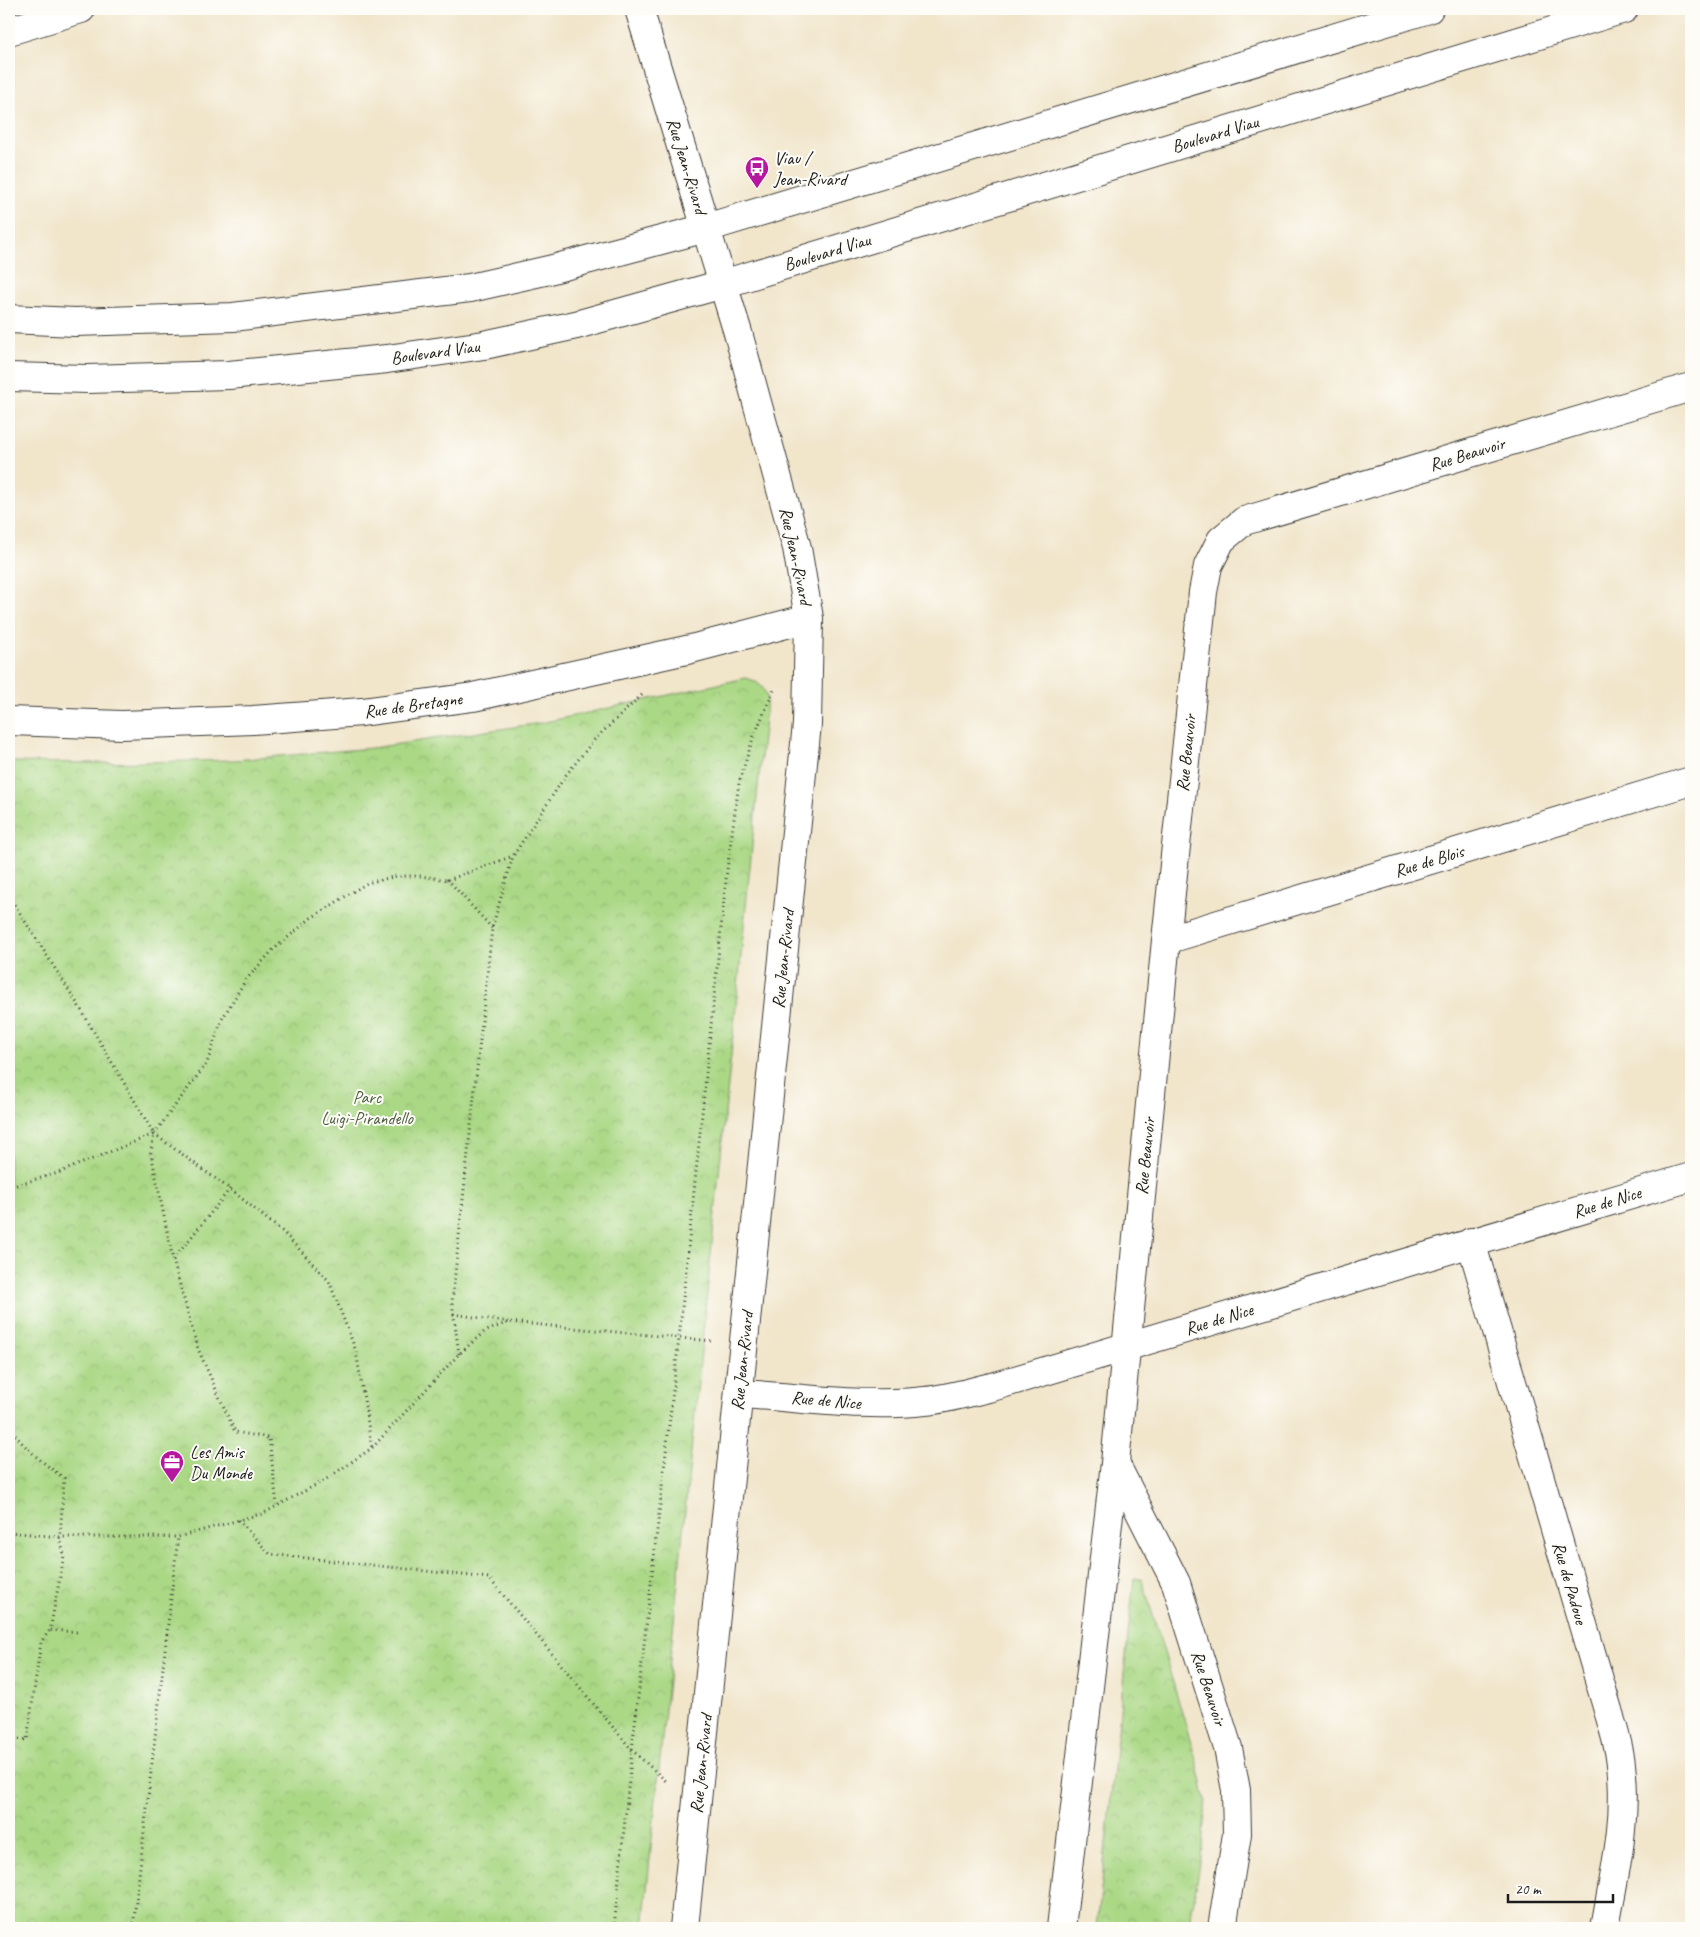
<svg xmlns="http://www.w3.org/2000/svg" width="1700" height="1937" viewBox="0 0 1700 1937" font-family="Caveat,sans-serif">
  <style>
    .park { fill: url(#park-crowns); stroke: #637a50 }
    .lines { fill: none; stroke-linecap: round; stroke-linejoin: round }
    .minor-casing { stroke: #3c3a36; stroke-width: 30 }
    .major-casing { stroke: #3c3a36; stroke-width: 30 }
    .path { stroke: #3c3a36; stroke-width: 3; stroke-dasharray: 1 4; stroke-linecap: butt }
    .minor { stroke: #fff; stroke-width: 28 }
    .major { stroke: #fff; stroke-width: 28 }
    .labels { text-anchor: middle; stroke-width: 4; stroke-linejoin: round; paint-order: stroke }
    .street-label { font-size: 18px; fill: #1c1c1c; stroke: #fdfcf7 }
    .poi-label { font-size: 18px; fill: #1c1c1c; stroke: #fdfcf7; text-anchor: start }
    .park-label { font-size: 18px; fill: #4e5e41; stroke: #fdfcf7 }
  </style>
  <defs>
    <pattern id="park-crowns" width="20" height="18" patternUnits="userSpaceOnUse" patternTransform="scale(1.25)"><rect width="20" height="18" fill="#aad885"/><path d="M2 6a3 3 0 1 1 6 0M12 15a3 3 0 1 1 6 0" fill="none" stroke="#92b972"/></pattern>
  </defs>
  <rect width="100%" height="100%" fill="#fdfcf7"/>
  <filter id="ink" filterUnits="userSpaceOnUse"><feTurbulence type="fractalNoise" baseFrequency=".02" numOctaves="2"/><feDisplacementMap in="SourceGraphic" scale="10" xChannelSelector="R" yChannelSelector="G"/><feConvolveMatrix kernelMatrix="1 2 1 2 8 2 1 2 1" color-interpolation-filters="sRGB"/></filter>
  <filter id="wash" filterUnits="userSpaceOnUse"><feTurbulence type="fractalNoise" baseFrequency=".0096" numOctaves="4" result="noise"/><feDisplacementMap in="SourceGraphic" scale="20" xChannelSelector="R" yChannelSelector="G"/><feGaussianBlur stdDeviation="1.12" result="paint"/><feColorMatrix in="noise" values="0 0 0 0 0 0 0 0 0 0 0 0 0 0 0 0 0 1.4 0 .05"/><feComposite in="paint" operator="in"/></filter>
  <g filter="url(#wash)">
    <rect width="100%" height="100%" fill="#f1e5ca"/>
    <path class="park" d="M746,678C757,681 764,686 767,698L643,1928H9V762L100,763L234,760L372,748L541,723Z
      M1134,1579H1142L1198,1766L1206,1801L1201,1858L1189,1928H1097Z"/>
  </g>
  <g filter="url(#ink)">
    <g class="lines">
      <g class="minor-casing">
        <path id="minor" d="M639,9L738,333L797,548L809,618L807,724L684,1928
          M9,31L81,9
          M9,721L122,725L253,720L362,712L473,697L691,649L809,618
          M1166,940L1691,781
          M1471,1242L1610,1717C1614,1732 1620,1749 1621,1765C1628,1819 1614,1875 1605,1928
          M739,1394C800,1397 863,1408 925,1401C947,1399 970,1392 992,1387L1691,1177
          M1115,1463L1176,1583L1228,1748L1236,1790L1237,1834L1222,1928
          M1061,1928L1115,1463L1166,940L1203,592L1208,566L1221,540L1244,521L1691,387"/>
      </g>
      <g class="major-casing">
        <path id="major" d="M9,319L75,322L233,317L470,288L549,270L706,228L1429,9
          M9,377L88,379L229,375L387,359L484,345L576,325L723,284L1624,9"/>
      </g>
      <path class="path" d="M9,896L77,1003L154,1134L58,1173L9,1187
        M492,928L448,880L513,856
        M154,1134L230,1189L283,1232L329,1281L356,1351L372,1448
        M230,1189L173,1260L151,1153L154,1134L207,1063L222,1019L245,981L273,950L311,918L367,883L397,876H421L448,880
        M173,1260L198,1349L235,1432L269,1438L277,1505
        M453,1314L509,1322
        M459,1354L452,1302L492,928L513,856L566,775L595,739L644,693
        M9,1427C24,1448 43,1463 64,1478L60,1537L64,1556L50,1630L77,1632
        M238,1520L270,1554L489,1578L632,1750L666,1781
        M9,1532L60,1537H178L264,1513L325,1480L372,1448L459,1354L484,1332L509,1322L713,1341
        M9,1738L27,1740L41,1642L50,1630
        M133,1928L178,1537
        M614,1928L632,1750L679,1338L727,870L739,783L753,738L774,690"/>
      <use href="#minor" class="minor"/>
      <use href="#major" class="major"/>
    </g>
  </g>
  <defs>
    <g id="bus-pin" transform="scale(1.25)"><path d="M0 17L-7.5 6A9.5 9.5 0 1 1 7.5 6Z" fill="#b5179e" stroke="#fdfcf7"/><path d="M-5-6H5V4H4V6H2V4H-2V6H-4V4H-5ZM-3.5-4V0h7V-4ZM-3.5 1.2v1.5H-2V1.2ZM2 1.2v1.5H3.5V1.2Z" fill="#fff"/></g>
    <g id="office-pin" transform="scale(1.25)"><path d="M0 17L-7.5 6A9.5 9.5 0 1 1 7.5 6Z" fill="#b5179e" stroke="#fdfcf7"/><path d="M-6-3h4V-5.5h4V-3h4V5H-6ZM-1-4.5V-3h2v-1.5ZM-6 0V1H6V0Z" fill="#fff"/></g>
  </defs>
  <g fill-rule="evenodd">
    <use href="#bus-pin" x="757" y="168"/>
    <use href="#office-pin" x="172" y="1462"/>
  </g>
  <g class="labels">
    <g class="street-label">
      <text transform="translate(1215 134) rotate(-17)" y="6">Boulevard Viau</text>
      <text transform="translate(687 166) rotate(73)" y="6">Rue Jean-Rivard</text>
      <text transform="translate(827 252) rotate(-17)" y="6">Boulevard Viau</text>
      <text transform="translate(435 352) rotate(-8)" y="6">Boulevard Viau</text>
      <text transform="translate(1467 454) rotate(-17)" y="6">Rue Beauvoir</text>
      <text transform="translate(796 556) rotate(78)" y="6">Rue Jean-Rivard</text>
      <text transform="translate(413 705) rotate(-8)" y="6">Rue de Bretagne</text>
      <text transform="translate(1186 753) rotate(-84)" y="6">Rue Beauvoir</text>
      <text transform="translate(1429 861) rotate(-17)" y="6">Rue de Blois</text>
      <text transform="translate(783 959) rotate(-84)" y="6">Rue Jean-Rivard</text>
      <text transform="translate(1145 1156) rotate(-84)" y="6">Rue Beauvoir</text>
      <text transform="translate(1607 1202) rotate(-17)" y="6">Rue de Nice</text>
      <text transform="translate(1219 1319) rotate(-17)" y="6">Rue de Nice</text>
      <text transform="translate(742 1361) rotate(-84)" y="6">Rue Jean-Rivard</text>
      <text transform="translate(826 1400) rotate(5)" y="6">Rue de Nice</text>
      <text transform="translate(1570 1583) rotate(74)" y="6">Rue de Padoue</text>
      <text transform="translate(1209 1688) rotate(72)" y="6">Rue Beauvoir</text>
      <text transform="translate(701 1764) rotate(-84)" y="6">Rue Jean-Rivard</text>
    </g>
    <g class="poi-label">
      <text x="774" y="164">Viau /<tspan x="774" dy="21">Jean-Rivard</tspan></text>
      <text x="190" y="1458">Les Amis<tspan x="190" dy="21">Du Monde</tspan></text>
    </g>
    <g class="park-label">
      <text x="367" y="1103">Parc<tspan x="367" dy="21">Luigi-Pirandello</tspan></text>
    </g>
  </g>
  <rect width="1700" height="1937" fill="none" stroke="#fdfcf7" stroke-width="30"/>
  <path d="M1508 1894v8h105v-8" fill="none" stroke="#1c1c1c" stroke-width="2.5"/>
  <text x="1515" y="1894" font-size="15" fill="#1c1c1c" stroke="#fdfcf7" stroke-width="4" paint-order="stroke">20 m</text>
</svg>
